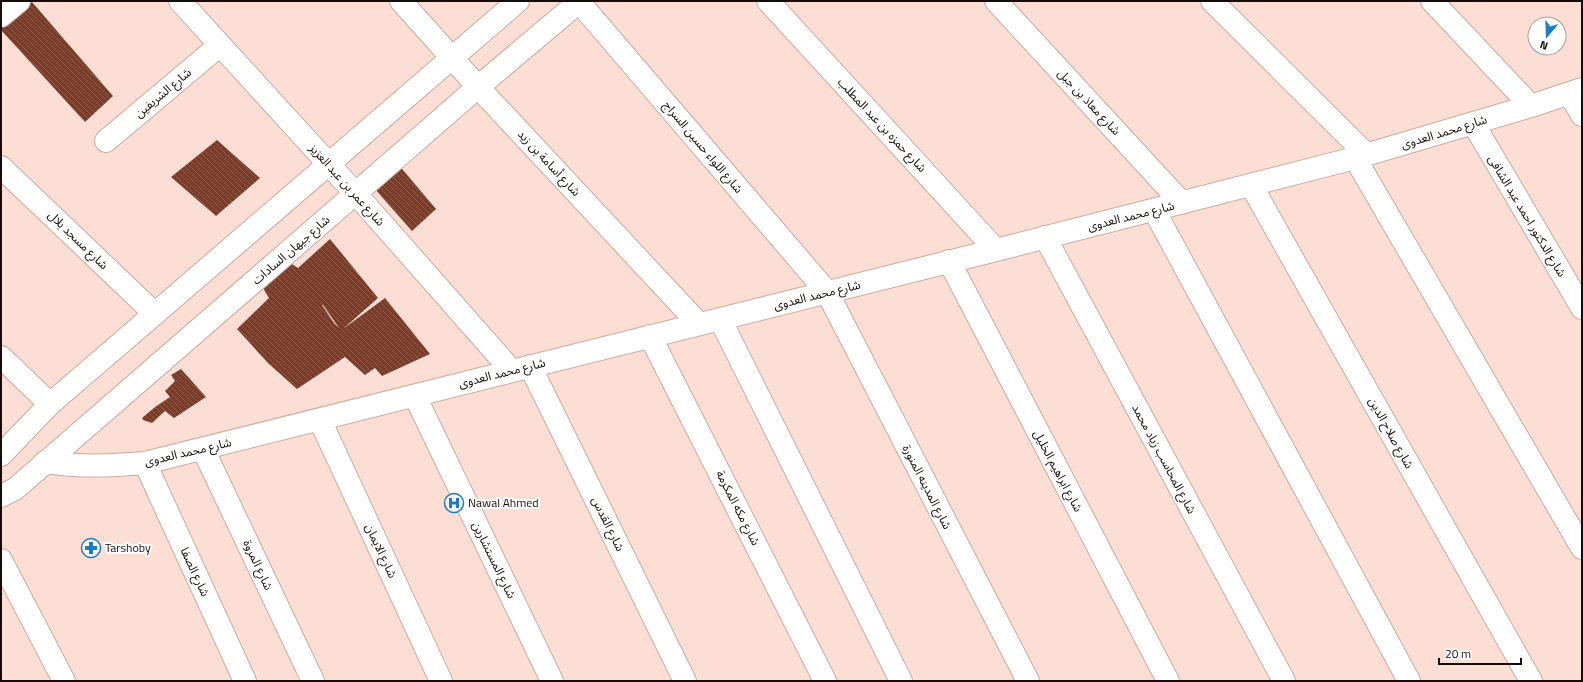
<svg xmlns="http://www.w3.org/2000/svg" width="1583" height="682" viewBox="0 0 1583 682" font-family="'Titillium Web','Noto Sans Arabic',sans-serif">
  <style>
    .building { fill: url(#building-back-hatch); fill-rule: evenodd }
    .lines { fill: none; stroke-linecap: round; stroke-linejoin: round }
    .minor-casing { stroke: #cea99d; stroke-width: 24 }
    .major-casing { stroke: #cea99d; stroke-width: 24 }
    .minor { stroke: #fff; stroke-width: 22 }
    .major { stroke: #fff; stroke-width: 22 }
    .labels { text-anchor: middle; stroke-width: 4; stroke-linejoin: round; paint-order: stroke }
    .street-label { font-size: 12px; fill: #170b07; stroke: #fff }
    .poi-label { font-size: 12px; fill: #170b07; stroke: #fff; text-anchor: start }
  </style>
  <defs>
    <pattern id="building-back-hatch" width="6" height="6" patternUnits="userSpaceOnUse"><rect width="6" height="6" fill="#7c3c28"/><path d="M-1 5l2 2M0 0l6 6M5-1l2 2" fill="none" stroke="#8b5a4b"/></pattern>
  </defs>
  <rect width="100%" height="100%" fill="#fdded4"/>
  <path class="building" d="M32,2L113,96L85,122L1,30V25Z
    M217,140L260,178L216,216L171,177Z
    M397,163L436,209L412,231L374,188Z
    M330,239L378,298L343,329L385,298L430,354L382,376L375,368L365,375L345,357L297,389L268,363L237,329L269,298L260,283L287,261L298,268ZM322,305H323L339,328L334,323Z
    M181,369L206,397L174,418L165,411L152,423L143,420L142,418L155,407L170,397L165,391L175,381L171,375Z"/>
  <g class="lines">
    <g class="minor-casing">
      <path id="minor" d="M180,1L356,194L512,371
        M401,1L478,87L699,324
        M768,1L996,250
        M996,1L1182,203
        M1212,1L1367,155
        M1432,1L1531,106
        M579,2L827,292L1028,681
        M1,16L19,1
        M1569,93L1582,115
        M1473,123L1582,308
        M106,141L220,45
        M1355,158L1582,548
        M1,167L155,314
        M1251,185L1531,681
        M1154,210L1409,681
        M1045,237L1284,681
        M949,261L1168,681
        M720,319L901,681
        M650,336L825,681
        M1,357L50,404
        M530,366L685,681
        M415,396L552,681
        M320,420L441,681
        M203,449L313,681
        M45,462C80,467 110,466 145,463L996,250L1355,158L1531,106L1582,89
        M145,463L245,681"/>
    </g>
    <g class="major-casing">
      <path id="major" d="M1,455L50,404L518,1
        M1,496L15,489L478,87L580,1
        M1,560L64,681"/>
    </g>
    <use href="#minor" class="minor"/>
    <use href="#major" class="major"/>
  </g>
  <defs>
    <g id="hospital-ring" transform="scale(1)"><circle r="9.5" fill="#fff" stroke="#1c7cc8" stroke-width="1.5"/><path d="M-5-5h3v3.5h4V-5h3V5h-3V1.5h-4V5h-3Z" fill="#1c7cc8"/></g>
    <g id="pharmacy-ring" transform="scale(1)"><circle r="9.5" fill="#fff" stroke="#1c7cc8" stroke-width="1.5"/><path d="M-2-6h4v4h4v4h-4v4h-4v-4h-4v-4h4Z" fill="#1c7cc8"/></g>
  </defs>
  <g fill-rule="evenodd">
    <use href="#hospital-ring" x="454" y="503"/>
    <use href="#pharmacy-ring" x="91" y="548"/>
  </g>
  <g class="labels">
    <g class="street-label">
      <text transform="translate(163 93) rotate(-40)" y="4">شارع الشريفين</text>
      <text transform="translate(1089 102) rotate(47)" y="4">شارع معاذ بن جبل</text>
      <text transform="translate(882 125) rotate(47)" y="4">شارع حمزه بن عبد المطلب</text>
      <text transform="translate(1444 132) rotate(-17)" y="4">شارع محمد العدوى</text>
      <text transform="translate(703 147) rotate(50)" y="4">شارع اللواء حسين السراج</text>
      <text transform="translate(549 163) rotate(47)" y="4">شارع أسامة بن زيد</text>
      <text transform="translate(347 185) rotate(48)" y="4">شارع عمر بن عبد العزيز</text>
      <text transform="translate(1131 216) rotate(-14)" y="4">شارع محمد العدوى</text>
      <text transform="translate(1527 216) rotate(59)" y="4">شارع الدكتور احمد عبد الشافى</text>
      <text transform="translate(78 240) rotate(44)" y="4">شارع مسجد بلال</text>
      <text transform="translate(291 250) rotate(-41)" y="4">شارع جيهان السادات</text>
      <text transform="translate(817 295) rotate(-14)" y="4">شارع محمد العدوى</text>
      <text transform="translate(502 373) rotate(-14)" y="4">شارع محمد العدوى</text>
      <text transform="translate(1391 433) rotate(61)" y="4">شارع صلاح الدين</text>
      <text transform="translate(188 452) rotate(-13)" y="4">شارع محمد العدوى</text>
      <text transform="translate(1164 459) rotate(62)" y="4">شارع المحاسب زياد محمد</text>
      <text transform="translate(1058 471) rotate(62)" y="4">شارع ابراهيم الخليل</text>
      <text transform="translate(927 487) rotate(63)" y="4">شارع المدينه المنورة</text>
      <text transform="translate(738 508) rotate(63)" y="4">شارع مكه المكرمة</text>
      <text transform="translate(608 524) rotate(64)" y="4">شارع القدس</text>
      <text transform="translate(381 551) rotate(65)" y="4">شارع الايمان</text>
      <text transform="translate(494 560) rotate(64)" y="4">شارع المستشارين</text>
      <text transform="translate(258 565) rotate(65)" y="4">شارع المروة</text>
      <text transform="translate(195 572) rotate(65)" y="4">شارع الصفا</text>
    </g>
    <g class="poi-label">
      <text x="468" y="507">Nawal Ahmed</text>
      <text x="105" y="552">Tarshoby</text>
    </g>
  </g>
  <rect width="1583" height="682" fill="none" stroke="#170b07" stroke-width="4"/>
  <g transform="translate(1547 36) rotate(199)"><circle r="19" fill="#ffffff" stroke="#a29d9c"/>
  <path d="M0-3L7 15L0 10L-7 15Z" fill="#1c7cc8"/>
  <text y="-6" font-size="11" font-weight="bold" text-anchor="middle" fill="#170b07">N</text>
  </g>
  <path d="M1439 658v6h82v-6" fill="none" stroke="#170b07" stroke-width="2"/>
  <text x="1445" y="658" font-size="12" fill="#170b07" stroke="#ffffff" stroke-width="3" paint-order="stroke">20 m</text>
</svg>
